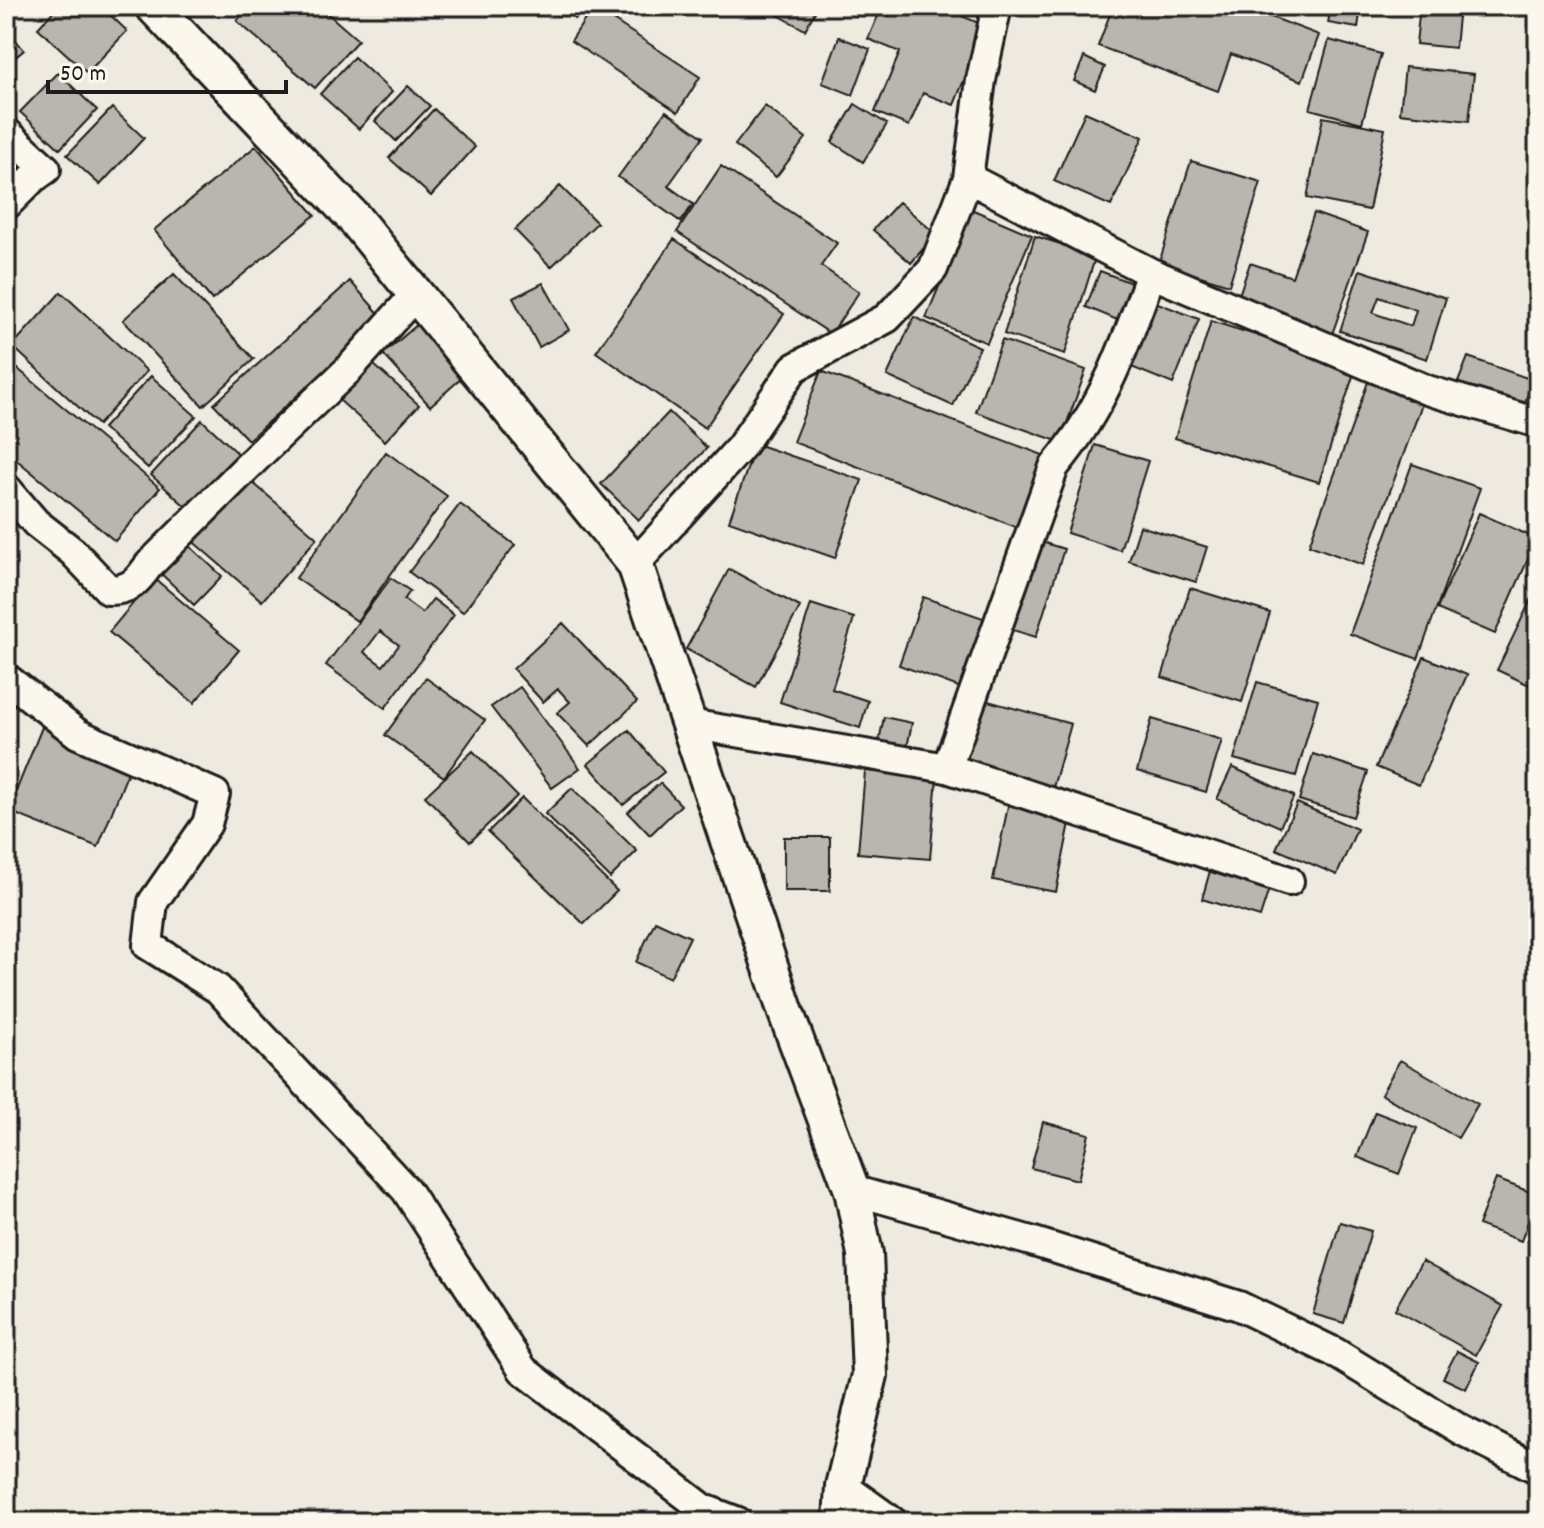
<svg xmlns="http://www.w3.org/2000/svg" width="1544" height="1528" viewBox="0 0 1544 1528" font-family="Dekko,sans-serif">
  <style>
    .building { fill: #b9b6af; stroke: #1c1c1c; stroke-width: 2; fill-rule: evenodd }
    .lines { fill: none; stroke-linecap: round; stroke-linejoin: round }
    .minor-casing { stroke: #1c1c1c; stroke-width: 34 }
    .tertiary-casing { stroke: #1c1c1c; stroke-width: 40 }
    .minor { stroke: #fbf7ec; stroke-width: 28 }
    .tertiary { stroke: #fbf7ec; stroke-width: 34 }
  </style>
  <rect width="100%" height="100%" fill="#eeeadf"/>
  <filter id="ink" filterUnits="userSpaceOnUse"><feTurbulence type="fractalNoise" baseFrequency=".0125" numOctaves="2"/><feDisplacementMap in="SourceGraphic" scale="16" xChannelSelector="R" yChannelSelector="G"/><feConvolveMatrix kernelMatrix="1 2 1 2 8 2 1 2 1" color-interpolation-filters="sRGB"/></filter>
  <g filter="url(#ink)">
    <path class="building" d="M58,6H101L127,31L87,73L38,28Z
      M249,6H319L358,40L315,88L237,21Z
      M557,6H584L575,19Z
      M762,6H818L805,30Z
      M882,6H938L986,26L954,105L923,93L909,126L875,112L900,52L868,39Z
      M1113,6H1242L1319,35L1302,81L1231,54L1218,91L1098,46Z
      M1331,6H1361L1358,28L1328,23Z
      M1420,6H1459L1455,48L1416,44Z
      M593,7L700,77L678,112L571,41Z
      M6,28L24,50L6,65Z
      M839,37L870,49L853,95L822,83Z
      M1329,40L1381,54L1362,123L1310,109Z
      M354,57L392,92L359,129L320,94Z
      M1084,57L1105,67L1095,90L1074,81Z
      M1405,67L1474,74L1469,121L1400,113Z
      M58,73L97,110L60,149L20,112Z
      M408,86L430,106L396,141L375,121Z
      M855,104L887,124L863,162L832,142Z
      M765,106L806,138L776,177L735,145Z
      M112,108L144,138L100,185L67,155Z
      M434,109L475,147L431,196L389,158Z
      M666,111L703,137L668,186L693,204L681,222L618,177Z
      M1085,112L1143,137L1111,206L1054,181Z
      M1323,117L1385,129L1369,210L1307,198Z
      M256,146L315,215L212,300L154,230Z
      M1191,161L1261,182L1229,285L1159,263Z
      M721,166L837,243L821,266L859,292L831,334L677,232Z
      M560,186L597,223L551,267L515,230Z
      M899,202L936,234L911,263L873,230Z
      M971,209L1032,235L987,343L926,318Z
      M1314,213L1368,232L1331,337L1236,304L1250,263L1292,277Z
      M1035,236L1096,255L1065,354L1004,334Z
      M674,239L784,314L705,428L596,352Z
      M1360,270L1446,298L1427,359L1340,331ZM1379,297L1416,310L1411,326L1373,313Z
      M1100,271L1142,287L1127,324L1086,307Z
      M174,274L254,359L203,406L123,320Z
      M350,281L383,318L248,440L214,404Z
      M543,283L569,330L539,347L513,298Z
      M61,292L147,371L98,425L12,346Z
      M1150,300L1199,319L1173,384L1124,364Z
      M914,317L980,347L953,406L887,376Z
      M1211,321L1356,367L1319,482L1175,438Z
      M418,324L465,375L430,406L383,354Z
      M1002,340L1086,370L1060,442L976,412Z
      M1468,357L1533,380L1523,408L1457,385Z
      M6,359L160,488L115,541L6,451Z
      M373,364L419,405L385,441L339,400Z
      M821,371L1043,455L1016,527L793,442Z
      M151,376L196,416L148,468L103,428Z
      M1368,382L1423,401L1363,565L1309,545Z
      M669,412L707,448L639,520L601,484Z
      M202,420L245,460L194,514L151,475Z
      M756,444L862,480L835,558L729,521Z
      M1095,445L1148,461L1120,550L1067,533Z
      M386,452L447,496L357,621L296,578Z
      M1412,464L1480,488L1418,659L1350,634Z
      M245,476L317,538L262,601L190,539Z
      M460,504L515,545L463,612L409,572Z
      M1479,513L1537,539L1495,634L1437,609Z
      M1140,526L1207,547L1196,582L1129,561Z
      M182,539L222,576L194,605L155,568Z
      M1032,539L1064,549L1036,637L1003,627Z
      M729,569L800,607L756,687L686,649Z
      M154,578L239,650L194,703L109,632Z
      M391,578L410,591L404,600L422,613L433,599L454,615L385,708L326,665ZM380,631L399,645L383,666L364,652Z
      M1538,585V689L1497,670Z
      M1190,588L1270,613L1242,702L1162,677Z
      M923,597L986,619L961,688L899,665Z
      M811,604L854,618L832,689L868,701L860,728L780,702Z
      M563,623L637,702L589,746L557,713L570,702L558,689L543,702L513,669Z
      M1424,657L1467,675L1419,785L1376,767Z
      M426,678L485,720L444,777L385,735Z
      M1257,682L1318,699L1296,776L1234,759Z
      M520,687L580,768L552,788L491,707Z
      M977,698L1071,724L1052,791L957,764Z
      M884,717L912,723L906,752L878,746Z
      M1152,719L1222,740L1206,792L1137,771Z
      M42,727L132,762L98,847L8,811Z
      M629,730L664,772L623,805L588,764Z
      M473,751L517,796L470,842L425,796Z
      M1313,754L1368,772L1353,817L1299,800Z
      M1232,767L1294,796L1280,827L1217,799Z
      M865,771L937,777L930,859L858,853Z
      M660,783L681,805L650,835L628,812Z
      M572,788L637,851L610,878L545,814Z
      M522,798L617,891L584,924L488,832Z
      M1009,801L1072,813L1056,892L993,880Z
      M1297,803L1357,829L1337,875L1276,849Z
      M784,837H830V891H784Z
      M1212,864L1271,883L1260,917L1202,899Z
      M655,921L690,937L670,978L636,962Z
      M1400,1060L1478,1104L1458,1138L1381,1094Z
      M1375,1112L1417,1128L1399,1174L1357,1157Z
      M1043,1122L1089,1134L1078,1180L1031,1168Z
      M1496,1179L1538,1195L1521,1241L1478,1225Z
      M1340,1222L1371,1231L1344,1323L1313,1314Z
      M1422,1261L1503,1306L1476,1355L1395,1309Z
      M1457,1351L1479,1362L1466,1389L1443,1378Z"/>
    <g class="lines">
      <g class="minor-casing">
        <path id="minor" d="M6,132L46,169L32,179L6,205
          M968,178L1151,273L1427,390L1538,423
          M6,488L36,523L73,552L109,590C130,590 137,582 149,565L265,449L347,371L416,294
          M635,564L740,448L794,368L887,318L933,269L968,178L981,80L997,6
          M6,678L78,734L215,794L207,824L153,902L148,945L218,989L406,1190L523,1370L704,1509L738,1522
          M689,724L947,768L1289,881
          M947,768L1054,467C1103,409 1126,344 1151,273
          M852,1190L1031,1241L1239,1306L1334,1352L1461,1430L1538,1469
          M843,1486L893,1522"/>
      </g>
      <g class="tertiary-casing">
        <path id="tertiary" d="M153,6L354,218L635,564L786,1013L852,1190L865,1254L870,1375L843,1486L841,1522"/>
      </g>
      <use href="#minor" class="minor"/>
      <use href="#tertiary" class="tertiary"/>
    </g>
  </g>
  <rect width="1544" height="1528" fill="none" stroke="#fbf7ec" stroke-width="32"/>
  <rect x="16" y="16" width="1512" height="1496" fill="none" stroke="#1c1c1c" stroke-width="3" filter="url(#ink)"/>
  <path d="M48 80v12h238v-12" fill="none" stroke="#1c1c1c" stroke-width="4"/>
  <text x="60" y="80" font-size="24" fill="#1c1c1c" stroke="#fbf7ec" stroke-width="6" paint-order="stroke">50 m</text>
</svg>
